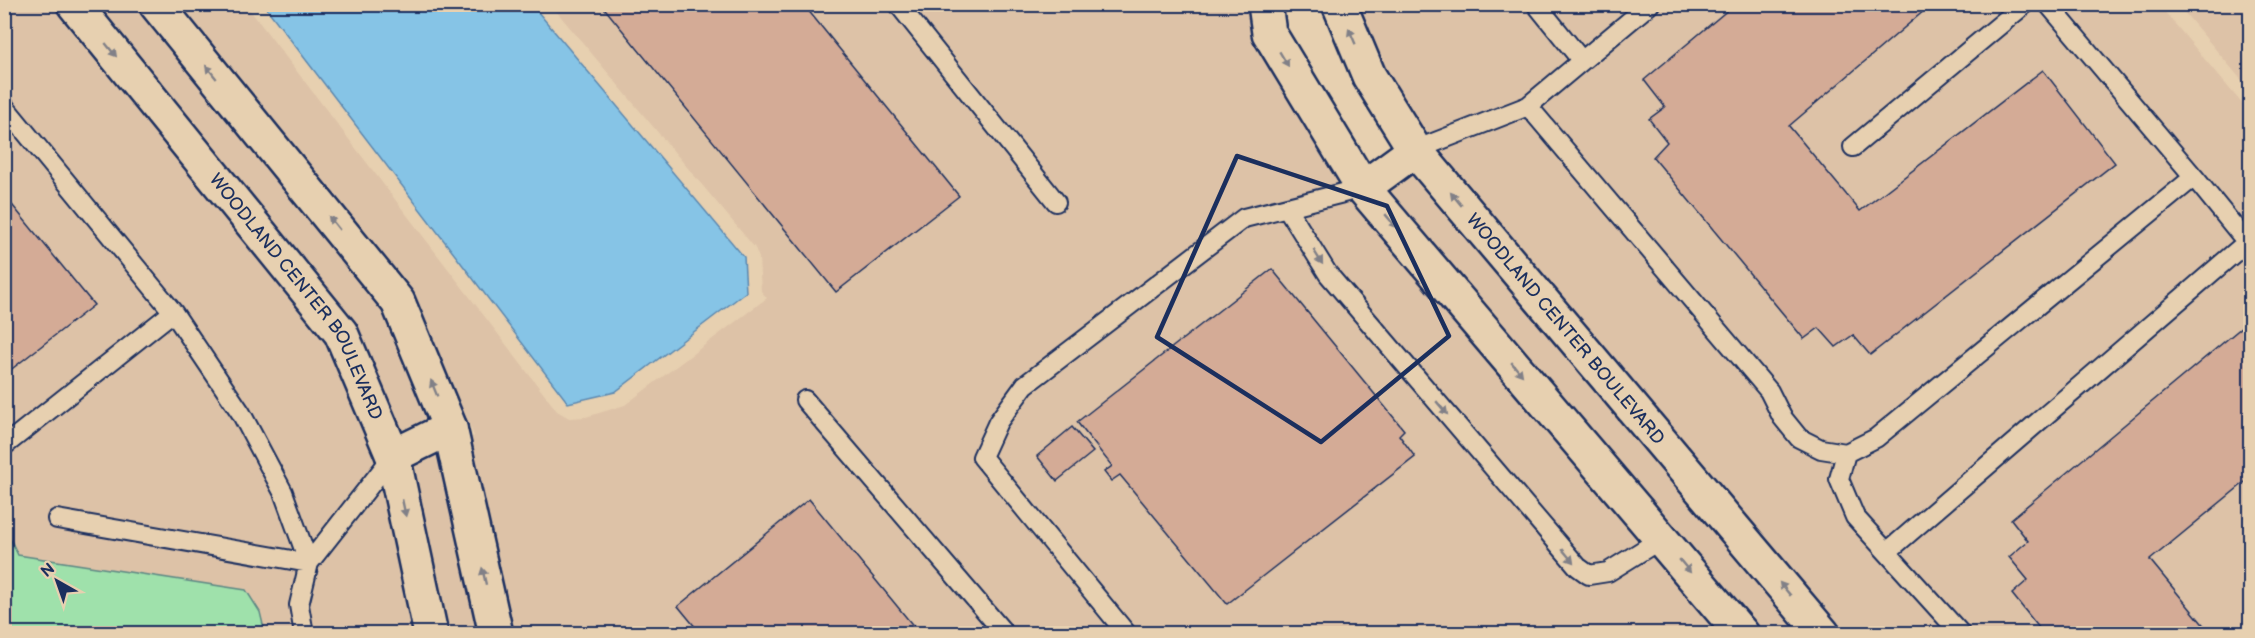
<svg xmlns="http://www.w3.org/2000/svg" width="2255" height="638" viewBox="0 0 2255 638" font-family="'Balsamiq Sans',sans-serif">
  <style>
    .built { fill: #ddc2a7 }
    .green { fill: #9fe1ab; stroke: #5d8884; stroke-width: 1.5 }
    .water { fill: #86c4e6; stroke: #5b88b0; stroke-width: 1.5 }
    .building { fill: #d4ab96; stroke: #1b2f5e; stroke-width: 1.5 }
    .lines { fill: none; stroke-linecap: round; stroke-linejoin: round }
    .lane-casing { stroke: #1b2f5e; stroke-width: 22 }
    .street-casing { stroke: #1b2f5e; stroke-width: 38 }
    .lane { stroke: #e7d0b0; stroke-width: 18 }
    .street { stroke: #e7d0b0; stroke-width: 33 }
    .oneway { fill: #818087 }
    .marked { fill: none; stroke: #1b2f5e; stroke-width: 4.5; stroke-linejoin: round }
    .labels { text-anchor: middle; stroke-width: 4.5; stroke-linejoin: round; paint-order: stroke }
    .street-label { font-size: 18px; fill: #1b2f5e; stroke: #e7d0b0 }
  </style>
  <rect width="100%" height="100%" fill="#e7d0b0"/>
  <filter id="ink" filterUnits="userSpaceOnUse"><feTurbulence type="fractalNoise" baseFrequency=".0167" numOctaves="2"/><feDisplacementMap in="SourceGraphic" scale="12" xChannelSelector="R" yChannelSelector="G"/><feConvolveMatrix kernelMatrix="1 2 1 2 8 2 1 2 1" color-interpolation-filters="sRGB"/></filter>
  <g filter="url(#ink)">
    <path class="built" d="M4,5H52L326,341L376,461L414,633H126L5,586Z
      M95,5H134L383,310L427,418L400,431L357,327Z
      M177,5H246L557,411L569,418L586,417L625,405L767,298L761,291L759,258L755,248L551,5H1247L1254,41L1338,183L1719,633H514L470,438L474,436L415,297Z
      M1357,5H2159L2250,113V633H1845L1428,140L1384,68Z
      M2178,5H2250V90Z
      M1413,174L1801,633H1764L1388,192Z
      M438,454L479,633H449L413,467Z"/>
    <path class="green" d="M5,528L18,555L246,590L260,612L265,633H5Z"/>
    <path class="water" d="M264,5H532L744,257L746,292L615,392L568,403Z"/>
    <path class="building" d="M601,4H803L959,196L836,292Z
      M1735,4H1932L1789,126L1860,211L2043,70L2115,163L1870,355L1853,335L1836,347L1819,328L1804,339L1653,157L1667,142L1649,119L1665,107L1644,80Z
      M4,195L94,305L4,375Z
      M1272,269L1404,430L1399,435L1415,457L1227,604L1120,475L1111,481L1104,472L1112,466L1077,422Z
      M2248,322L2250,324V478L2150,560L2211,634H2044L2012,594L2028,580L2009,557L2028,541L2011,519Z
      M1072,427L1093,452L1057,481L1037,456Z
      M809,499L920,634H701L678,606Z"/>
    <g class="lines">
      <g class="lane-casing">
        <path id="lane" d="M898,4L1056,202
          M1536,4L1582,61
          M4,106L173,312L4,446
          M1528,106L1650,4
          M1853,147L2025,4
          M1415,150L1528,106L1769,391L1782,417L1799,438L1821,449L1846,453L1876,438L2194,177L2048,4
          M2194,177L2250,246
          M1287,208L1328,274L1578,567L1589,575L1608,572L1661,539
          M173,312L241,413L283,492L309,563L299,605L304,634
          M805,400L1005,634
          M1846,453L1839,479L1855,517L1961,634
          M57,519L309,563L393,456
          M1887,552L2247,242
          M1127,634L982,457L998,422L1025,385L1244,218L1363,188"/>
      </g>
      <g class="street-casing">
        <g id="street">
          <path id="s1" d="M74,4L341,333L393,456L431,634"/>
          <path d="M156,4L398,302L450,428L496,634"/>
          <path d="M1265,4L1269,33L1363,188L1742,634"/>
          <path id="s2" d="M1339,4L1369,76L1415,150L1823,634"/>
          <path d="M1363,188L1415,150"/>
          <path d="M393,456L450,428"/>
        </g>
      </g>
      <use href="#lane" class="lane"/>
      <use href="#street" class="street"/>
    </g>
    <defs><path id="oneway-solid" d="M-6-.8H1V-3.2L6.5 0L1 3.2V.8H-6Z" transform="scale(1.5)"/></defs>
    <g class="oneway">
      <use href="#oneway-solid" transform="translate(1352 36) rotate(-113)"/>
      <use href="#oneway-solid" transform="translate(111 50) rotate(51)"/>
      <use href="#oneway-solid" transform="translate(1284 59) rotate(59)"/>
      <use href="#oneway-solid" transform="translate(211 72) rotate(-129)"/>
      <use href="#oneway-solid" transform="translate(1456 199) rotate(-130)"/>
      <use href="#oneway-solid" transform="translate(1391 221) rotate(50)"/>
      <use href="#oneway-solid" transform="translate(334 223) rotate(-129)"/>
      <use href="#oneway-solid" transform="translate(1318 257) rotate(58)"/>
      <use href="#oneway-solid" transform="translate(1517 369) rotate(50)"/>
      <use href="#oneway-solid" transform="translate(434 388) rotate(-112)"/>
      <use href="#oneway-solid" transform="translate(1442 408) rotate(50)"/>
      <use href="#oneway-solid" transform="translate(404 508) rotate(78)"/>
      <use href="#oneway-solid" transform="translate(1568 556) rotate(50)"/>
      <use href="#oneway-solid" transform="translate(1685 566) rotate(50)"/>
      <use href="#oneway-solid" transform="translate(484 576) rotate(-103)"/>
      <use href="#oneway-solid" transform="translate(1785 589) rotate(-130)"/>
    </g>
  </g>
  <path class="marked" d="M1237,156L1387,206L1449,336L1321,442L1157,337Z"/>
  <g class="labels">
    <g class="street-label">
      <text dy="6" stroke="none"><textPath href="#s1" startOffset="369">WOODLAND CENTER BOULEVARD</textPath></text>
      <text dy="6" stroke="none"><textPath href="#s2" startOffset="399">WOODLAND CENTER BOULEVARD</textPath></text>
    </g>
  </g>
  <rect width="2255" height="638" fill="none" stroke="#e7d0b0" stroke-width="24"/>
  <rect x="12" y="12" width="2231" height="614" fill="none" stroke="#1b2f5e" stroke-width="2" filter="url(#ink)"/>
  <g transform="translate(57 581) rotate(320)" stroke="#e7d0b0" stroke-width="4.5" paint-order="stroke">
  <path d="M0-4.5L10 22L0 15L-10 22Z" fill="#1b2f5e"/>
  <text y="-9" font-size="16" font-weight="bold" text-anchor="middle" fill="#1b2f5e">N</text>
  </g>
</svg>
